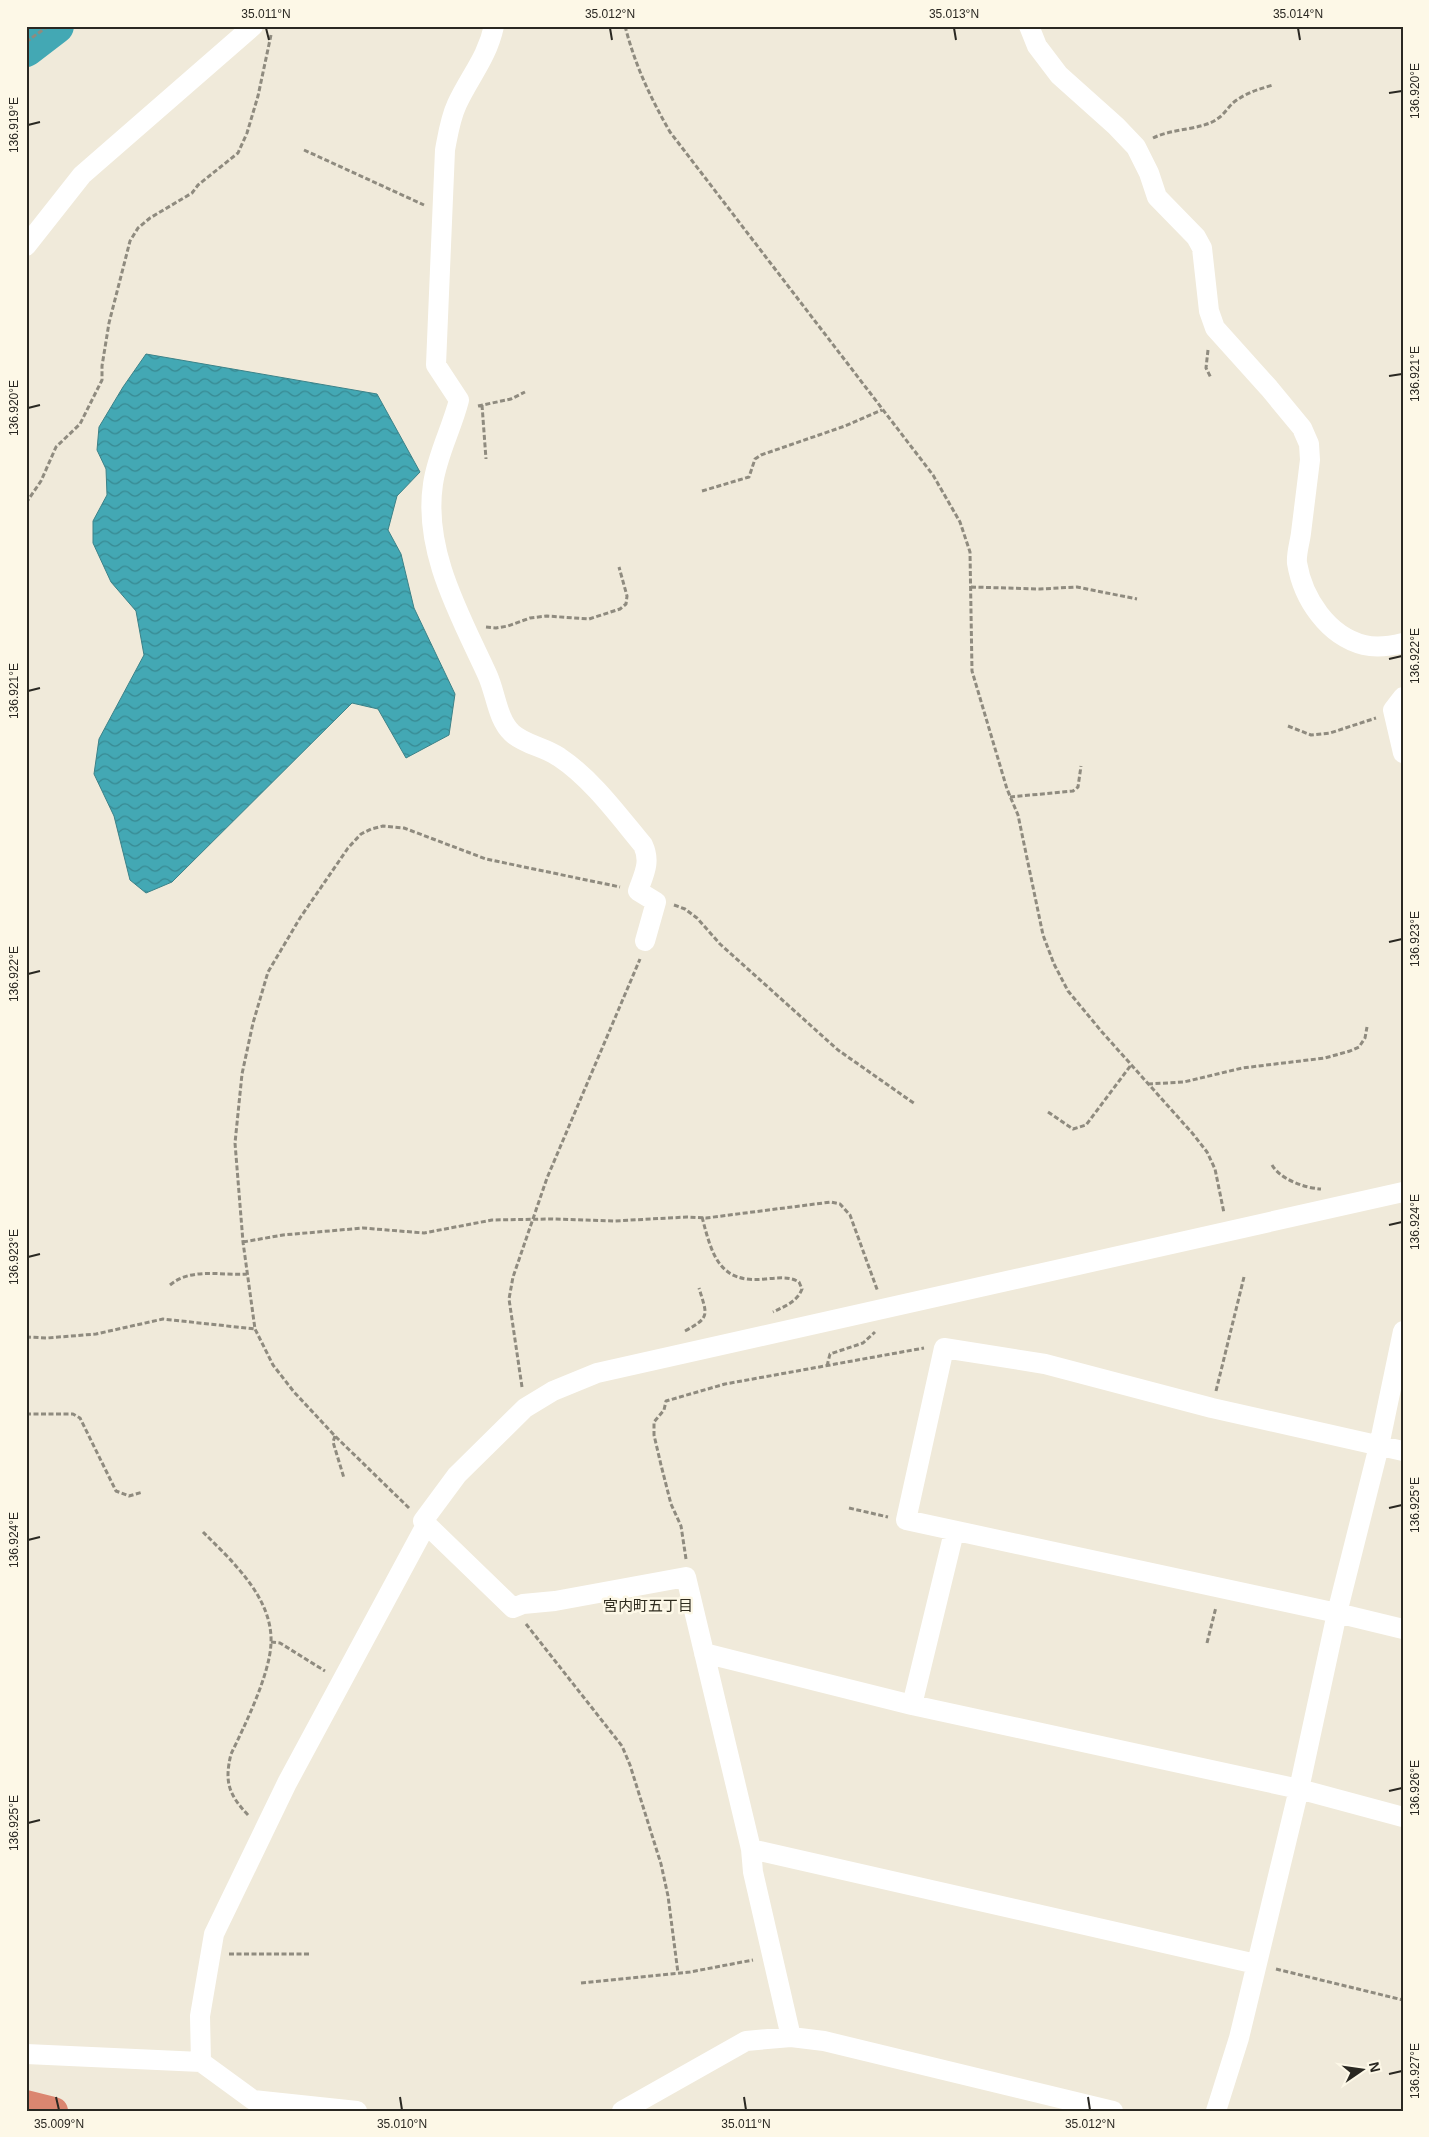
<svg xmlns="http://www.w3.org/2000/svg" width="1429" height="2137" viewBox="0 0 1429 2137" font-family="Arial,'Noto Sans JP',sans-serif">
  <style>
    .water { fill: url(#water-waves); stroke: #3c8288 }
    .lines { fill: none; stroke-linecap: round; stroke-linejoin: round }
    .river { stroke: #43a8b4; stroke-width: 36 }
    .path { stroke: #8f8b7f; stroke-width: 3; stroke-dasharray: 5 2.5; stroke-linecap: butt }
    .minor { stroke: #fff; stroke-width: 20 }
    .highway { stroke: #db8670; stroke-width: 28 }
    .ticks { fill: none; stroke: #2a2822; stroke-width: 2 }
    .labels { text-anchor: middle; stroke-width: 5; stroke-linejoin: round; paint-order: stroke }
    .neighbourhood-label { font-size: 15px; fill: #2f2b1e; stroke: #fdf8e7 }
    .neatline { fill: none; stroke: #2a2822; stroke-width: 2 }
    .ticks-label { font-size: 12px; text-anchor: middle; fill: #2a2822 }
  </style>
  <defs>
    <pattern id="water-waves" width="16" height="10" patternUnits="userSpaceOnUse" patternTransform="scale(1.25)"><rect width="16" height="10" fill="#43a8b4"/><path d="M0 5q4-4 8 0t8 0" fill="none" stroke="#388992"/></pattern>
  </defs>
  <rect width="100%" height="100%" fill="#f0eada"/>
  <path class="water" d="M146,354L377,394L420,472L397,496L388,530L401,554L414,608L455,694L449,735L406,758L378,709L352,703L172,882L146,893L130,880L114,816L94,774L99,739L144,655L136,611L111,582L93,543V521L107,495L106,469L97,450L99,427L123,387Z"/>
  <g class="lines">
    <path class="river" d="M26,49L56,26"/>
    <path class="path" d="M625,26C635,65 650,97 670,132L933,475L960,522L970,552L972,671L1007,789L1018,815L1043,935L1054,964L1068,991L1102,1032L1193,1134L1207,1152L1215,1169L1224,1213
      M26,42L48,26
      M1153,138C1173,128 1202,130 1217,119C1224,115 1228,107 1234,102C1246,93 1259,89 1273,85
      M304,150L424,205
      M1208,350L1206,368L1211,378
      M482,405L486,459
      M478,406L511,399L525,392
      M702,491L749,477L755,459L761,455L845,426L882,410
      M26,503L41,481L56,447L80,424L102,380V366L109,323L130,241L138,228L150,218L192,193L198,185L238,153L247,133L258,96L271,35
      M971,587L1040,589L1077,587L1137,599
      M486,627L496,628L508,626L530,618L547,616L589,619L620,609L626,604L627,596L619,567
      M1288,726L1311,735L1330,733L1376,718
      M1010,797L1073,791L1078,787L1081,766
      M674,905L685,909L697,918L720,944L838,1050L915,1104
      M1148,1084L1184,1082L1242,1068L1325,1058L1350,1051L1359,1047L1365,1038L1367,1027
      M1048,1112L1073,1129L1086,1125L1131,1065
      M1272,1165C1280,1179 1304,1188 1321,1189
      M702,1217C712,1255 719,1284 765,1279C777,1278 789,1276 799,1282L802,1289C797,1302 785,1306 773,1312
      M243,1242L283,1235L363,1228L424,1233L492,1220L552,1219L614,1221L687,1217L706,1218L831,1202L840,1204L850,1215L878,1292
      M170,1285C191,1267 222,1276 247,1274
      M685,1331C711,1317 707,1315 699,1288
      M26,1337L47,1338L96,1334L163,1319L255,1329
      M827,1366L830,1354L863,1343L875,1332
      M522,1387L509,1299L513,1277L547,1178L640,959
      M1216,1391L1244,1277
      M26,1414H73L80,1418L116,1491L129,1496L143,1492
      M335,1436L333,1442L344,1478
      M409,1508L335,1436L294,1392L273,1365L255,1329L243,1242L235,1143L242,1074L253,1023L268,972L300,918L348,848L361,834L371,829L383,826L404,828L486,859L620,887
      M849,1508L888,1517
      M203,1532C232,1561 273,1598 271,1643C270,1674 245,1725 231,1754C224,1783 229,1795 249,1816
      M686,1559L681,1526L671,1504L661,1465L654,1435V1422L664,1410L666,1401L725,1384L924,1348
      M526,1624L622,1746L630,1765L661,1864L668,1896L678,1973
      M271,1642L280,1643L325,1671
      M1207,1643L1216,1607
      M229,1954H309
      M1276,1969L1403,2000
      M581,1983L690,1972L753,1960"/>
    <path class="minor" d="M494,26C487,58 470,76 457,104C450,119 448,134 445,150L436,365L459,400C452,428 437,455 433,484C423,551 460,615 487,674C496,693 497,719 512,733C525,745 545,747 559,757C592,779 618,815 643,845C651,862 644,874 638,891L656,902L645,941
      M1029,26L1037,46L1059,75L1116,126L1136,147L1149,173L1157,197L1196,237L1202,248L1209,311L1215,328L1269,388L1302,428L1309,444L1310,460C1307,484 1304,508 1301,533C1300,542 1296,554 1297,563C1303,599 1328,636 1364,645C1376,648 1391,646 1403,643
      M26,246L82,175L253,26
      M1403,697L1393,710L1403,753
      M1403,1451L1212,1408L1045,1364L944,1348L906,1520L1337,1613L1403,1629
      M704,1653L912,1705L1299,1789L1403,1817
      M912,1705L954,1532
      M751,1849L1256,1964
      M791,2037L753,1872L751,1849L686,1577L555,1601L523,1604L513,1608L423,1521L457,1475L525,1408L553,1391L597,1373L1403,1192
      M26,2054L201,2062L253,2100L357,2111
      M201,2062L200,2016L214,1934L287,1783L426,1525
      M622,2111L746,2041L791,2037L824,2041L1113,2111
      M1216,2111L1239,2038L1299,1789L1337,1613L1379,1446L1403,1331"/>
    <path class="highway" d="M26,2104L54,2111"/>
  </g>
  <path class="ticks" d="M266,28L269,40M610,28L612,40M954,28L956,40M1298,28L1300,40M1389,93L1402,91M28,125L40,122M1389,376L1402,374M28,408L40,405M1389,659L1402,656M28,691L40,688M1389,942L1402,939M28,974L40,971M1389,1225L1402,1222M28,1257L40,1254M1389,1508L1402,1505M28,1540L40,1537M1389,1791L1402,1788M28,1823L40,1820M1389,2074L1402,2071M56,2097L59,2110M400,2097L402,2110M744,2097L746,2110M1088,2097L1090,2110"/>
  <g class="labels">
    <g class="neighbourhood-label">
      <text x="648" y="1611">宮内町五丁目</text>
    </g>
  </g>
  <rect width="1429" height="2137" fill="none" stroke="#fdf8e7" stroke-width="55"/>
  <g transform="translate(1362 2070) rotate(77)" stroke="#fdf8e7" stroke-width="4" paint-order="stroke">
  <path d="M0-4L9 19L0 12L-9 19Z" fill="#2a2822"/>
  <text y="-8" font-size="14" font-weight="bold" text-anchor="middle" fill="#2a2822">N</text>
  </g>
  <rect x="28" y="28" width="1374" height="2082" class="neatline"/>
  <g class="ticks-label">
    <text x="266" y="18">35.011°N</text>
    <text x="610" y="18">35.012°N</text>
    <text x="954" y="18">35.013°N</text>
    <text x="1298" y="18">35.014°N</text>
    <text transform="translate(1415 91) rotate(-90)" y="4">136.920°E</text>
    <text transform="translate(14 125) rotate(-90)" y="4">136.919°E</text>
    <text transform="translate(1415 374) rotate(-90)" y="4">136.921°E</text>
    <text transform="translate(14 408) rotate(-90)" y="4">136.920°E</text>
    <text transform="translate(1415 656) rotate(-90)" y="4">136.922°E</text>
    <text transform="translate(14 691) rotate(-90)" y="4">136.921°E</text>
    <text transform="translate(1415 939) rotate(-90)" y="4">136.923°E</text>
    <text transform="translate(14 974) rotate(-90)" y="4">136.922°E</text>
    <text transform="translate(1415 1222) rotate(-90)" y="4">136.924°E</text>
    <text transform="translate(14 1257) rotate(-90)" y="4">136.923°E</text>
    <text transform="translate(1415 1505) rotate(-90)" y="4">136.925°E</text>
    <text transform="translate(14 1540) rotate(-90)" y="4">136.924°E</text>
    <text transform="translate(1415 1788) rotate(-90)" y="4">136.926°E</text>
    <text transform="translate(14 1823) rotate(-90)" y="4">136.925°E</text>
    <text transform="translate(1415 2071) rotate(-90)" y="4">136.927°E</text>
    <text x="59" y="2128">35.009°N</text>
    <text x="402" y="2128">35.010°N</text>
    <text x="746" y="2128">35.011°N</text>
    <text x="1090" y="2128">35.012°N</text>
  </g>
</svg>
